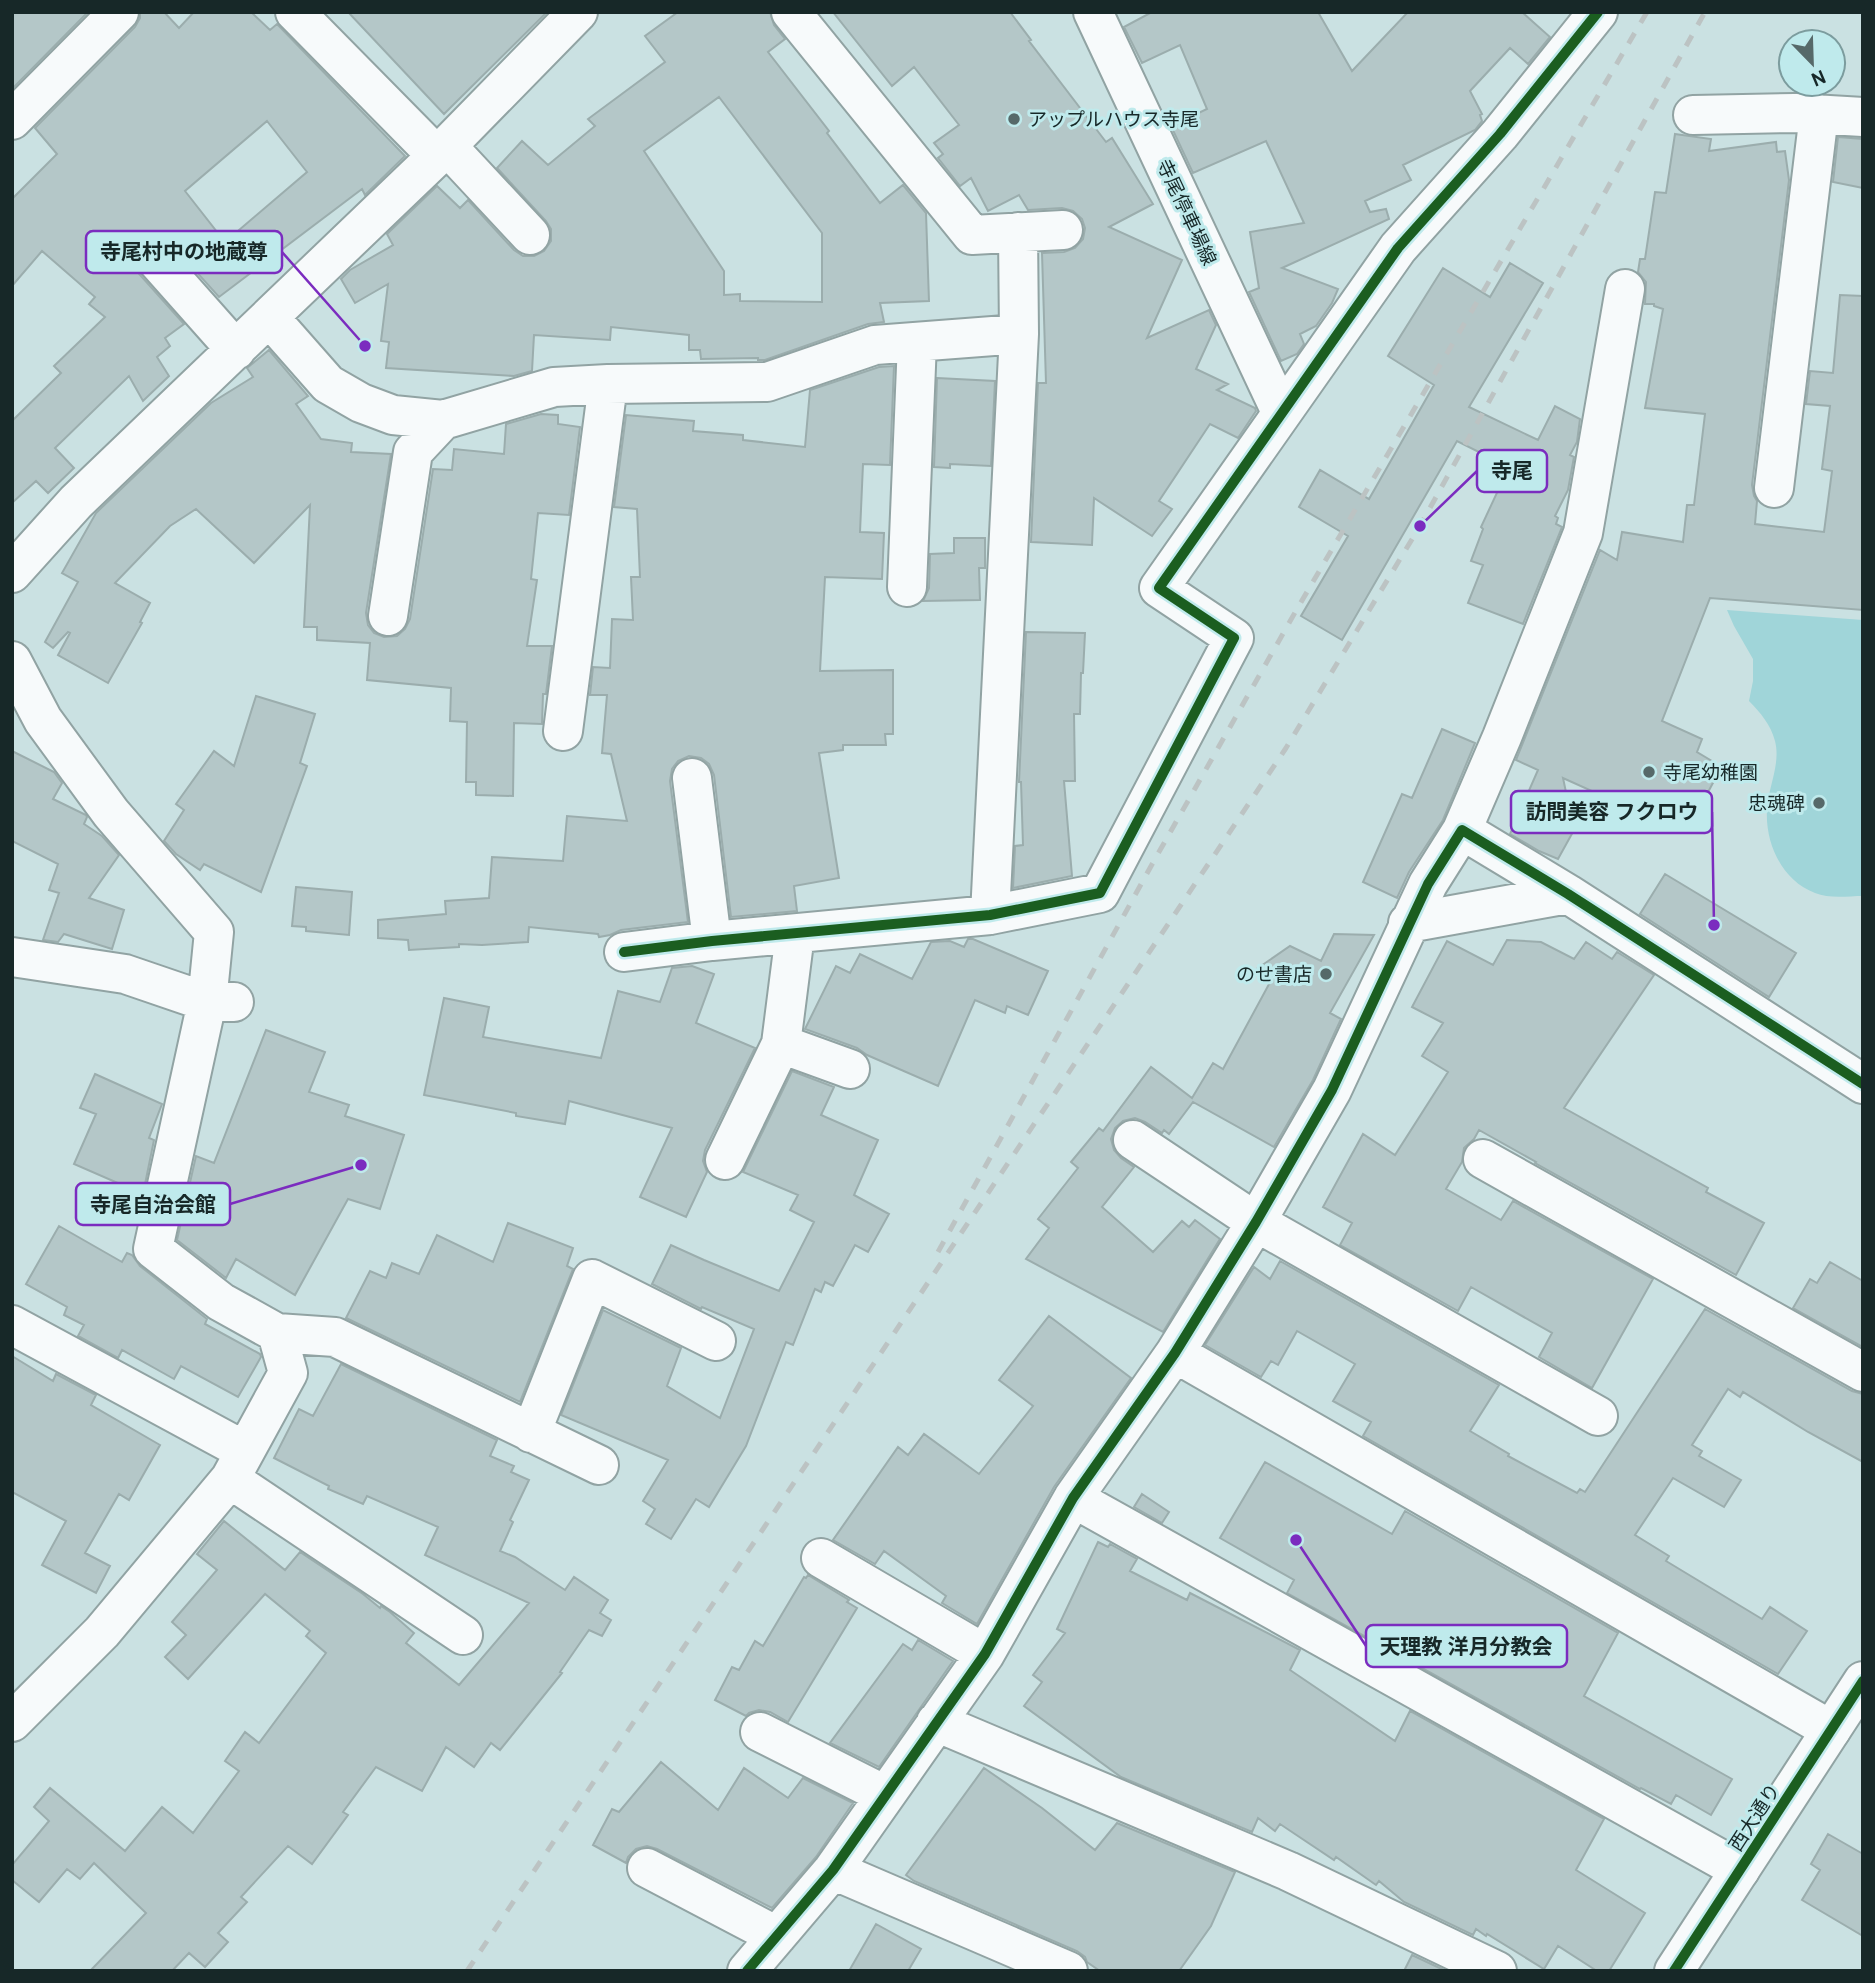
<svg xmlns="http://www.w3.org/2000/svg" width="1875" height="1983" viewBox="0 0 1875 1983" font-family="Overpass,'Noto Sans JP',sans-serif">
  <style>
    .green { fill: #a0d5d9 }
    .building { fill: #b4c7c8; stroke: #9badad; stroke-width: 2; fill-rule: evenodd }
    .lines { fill: none; stroke-linecap: round; stroke-linejoin: round }
    .street-casing { stroke: #91a3a3; stroke-width: 42 }
    .secondary-casing { stroke: #91a3a3; stroke-width: 42 }
    .street { stroke: #f7fafb; stroke-width: 38 }
    .secondary { stroke: #f7fafb; stroke-width: 38 }
    .rail { stroke: #bcc3c3; stroke-width: 5; stroke-dasharray: 12 12; stroke-linecap: butt }
    .cycleway-casing { stroke: #bfeaec; stroke-width: 15 }
    .cycleway { stroke: #1b5e20; stroke-width: 10 }
    .poi-dot { fill: #566969; stroke: #bfeaec; stroke-width: 2.5 }
    .labels { text-anchor: middle; stroke-width: 6; stroke-linejoin: round; paint-order: stroke }
    .poi-label { font-size: 19px; fill: #172828; stroke: #bfeaec; text-anchor: start }
    .street-label { font-size: 19px; fill: #172828; stroke: #bfeaec }
    .leader { fill: none; stroke: #7b2cbf; stroke-width: 2.5 }
    .callout-dot { fill: #7b2cbf; stroke: #bfeaec; stroke-width: 2.5 }
    .callout { fill: #bfeaec; stroke: #7b2cbf; stroke-width: 2.5 }
    .callout-label { font-size: 21px; text-anchor: middle; font-weight: bold; fill: #172828 }
  </style>
  <rect width="100%" height="100%" fill="#cae1e2"/>
  <path class="green" d="M1727,610L1863,620V896C1848,896 1829,899 1815,893C1782,881 1765,843 1767,810C1768,787 1781,764 1775,741C1771,725 1760,712 1749,701L1753,681V659L1734,626Z"/>
  <path class="building" d="M12,12H88L12,89Z
    M140,12H164L179,28L194,12H251L270,30L277,24L405,156L365,195L362,189L219,297L165,237L157,232L145,231L135,235L128,246V256L132,266L184,324L165,338L170,346L157,357L169,376L143,401L129,376L55,448L74,468L48,493L36,481L12,503V421L61,373L54,366L105,317L89,304L95,297L42,251L12,286V199L57,154L35,128L135,27L140,18ZM267,121L307,172L225,242L185,191Z
    M348,12H547L444,114Z
    M678,12H770L774,25L785,39L768,52L829,131L827,133L880,203L903,185L926,213L929,301L880,303L884,322L868,324L765,360H758V358L701,359L700,350H689V335L611,327L610,340L534,335L532,371L514,376L386,368L389,342L381,341L388,284L355,303L341,279L350,270L393,245L387,234L437,186L460,208L468,200L514,250L523,256H534L544,251L551,241V229L546,221L497,168L522,141L548,165L595,126L588,119L665,62L645,36ZM719,97L822,233V302L740,301V294L724,295V271L644,151Z
    M833,12H1010L1031,40L1029,41L1106,142L1112,138L1153,204L1109,227L1182,260L1147,338L1209,310L1216,325L1196,369L1228,384L1217,390L1255,408L1256,411L1238,438L1210,424L1159,501L1172,509L1152,536L1094,498L1092,545L1031,542L1038,383H1046L1042,253L1064,252L1075,248L1083,239L1085,228L1082,219L1073,211L1062,208L1028,210L1019,195L988,211L971,178L960,186L938,158L943,154L934,143L959,125L914,67L892,86Z
    M1152,12H1318L1352,71L1408,12H1522L1550,37L1528,64L1510,48L1470,91L1482,114L1480,115L1482,121L1475,130L1403,165L1411,180L1365,201L1370,212L1386,209L1389,219L1282,268L1338,289L1332,303L1316,326L1300,334L1304,344L1297,354L1281,361L1249,292L1259,288L1250,232L1304,223L1266,141L1193,173L1171,126L1207,109L1180,45L1142,63L1124,27Z
    M1675,134L1711,139L1709,151L1776,142L1777,152L1785,151L1789,180L1752,485L1754,496L1757,501L1755,524L1824,532L1832,471L1822,469L1830,406L1806,404L1810,371L1833,373L1840,295L1863,296V610L1710,598L1662,721L1702,739L1697,752L1712,761L1715,779L1697,813L1676,804L1667,825L1563,778L1574,830L1558,859L1539,851L1510,834L1538,770L1516,760L1600,550L1617,560L1622,532L1683,542L1687,505H1694L1705,414L1645,408L1663,309L1654,306V304H1645L1646,282L1638,272L1640,259H1645L1655,192L1666,193Z
    M1838,137L1863,139V188L1833,182Z
    M1510,263L1543,283L1469,407L1538,440L1555,406L1580,419L1577,442L1570,455L1574,457L1568,490L1555,516L1558,518L1556,524L1562,527L1523,624L1468,603L1483,565L1471,561L1483,529L1481,527L1509,467L1457,441L1342,640L1301,616L1348,536L1299,507L1320,470L1369,499L1434,385L1388,356L1443,268L1490,297Z
    M269,350L308,396L296,404L321,439L352,443L351,452L391,454L366,613L368,625L374,633L384,637L397,636L405,629L410,619L433,469L452,470L454,449L504,454L506,424L541,414L558,415V424L580,427L569,515L538,513L531,579L537,580L527,646H552L546,694H543L542,724L514,723L513,796L476,795V782H466L467,722L450,721L451,688L367,680L370,643L317,640V627H304L310,505L254,563L196,509L170,526L115,583L150,603L140,622L142,623L108,683L58,655L70,633L68,632L53,648L45,642L78,582L62,573L96,513L211,403L253,377L247,368Z
    M894,366L890,465L863,464L860,532L884,533L882,579L825,577L820,671L893,670V734H885L886,745H843V750L819,753L839,878L794,886L797,911L731,917L714,775L709,764L701,758L689,756L678,761L672,769L670,781L688,922L621,930L610,935L599,937L598,934L529,927L528,942L482,945L459,944V947L409,950L408,940L378,938V920L446,914L445,901L489,898L492,857L563,861L567,816L627,821L611,754L602,753L607,695H590L593,667L610,668L612,619L633,620L631,577H640L637,509L614,507L626,415L694,421L693,431L743,435V440L805,447L810,390L879,367Z
    M937,378L995,381L991,466L950,464V468L934,467Z
    M954,538H985V568H979L980,600L923,601L929,588L930,554L954,553Z
    M1026,632L1085,633L1083,673H1081L1080,714H1074L1075,781H1064L1072,876L1013,888L1015,846L1023,845L1021,782H1019Z
    M256,696L315,714L300,763L307,766L261,892L204,864L200,870L176,854L164,841L184,810L176,804L214,751L234,766Z
    M1442,729L1475,743L1443,820L1409,872L1397,898L1363,882L1402,794L1412,798Z
    M12,751L54,772L62,783L53,799L86,815L87,817L84,824L102,836L119,855L89,898L124,910L112,949L64,934L58,942L43,940L59,893L49,890L58,864L12,841Z
    M1665,874L1796,953L1769,997L1640,914Z
    M296,887L352,892L349,935L306,931V927L292,926Z
    M1334,934L1374,935L1330,1013L1341,1019L1313,1080L1274,1147L1193,1102L1169,1134L1164,1130L1162,1133L1145,1122L1135,1118L1123,1121L1115,1128L1111,1139L1114,1150L1121,1158L1134,1167L1102,1207L1153,1252L1182,1221L1189,1227L1195,1220L1220,1239L1163,1332L1026,1259L1049,1228L1038,1219L1078,1168L1071,1162L1099,1128L1103,1131L1151,1067L1192,1098L1213,1063L1223,1069L1274,975L1258,968L1290,946L1321,961Z
    M968,939H973L1048,971L1028,1015L1007,1006L1005,1013L975,1000L938,1086L867,1055L857,1048L805,1029L836,966L850,973L860,954L912,979L931,942L950,941L964,947Z
    M1507,940L1541,942L1574,959L1586,942L1612,959L1617,952L1654,975L1564,1108L1708,1188L1706,1192L1764,1223L1736,1275L1535,1163L1536,1162L1479,1130L1474,1139L1464,1148L1462,1162L1446,1189L1501,1220L1513,1201L1653,1279L1592,1388L1539,1357L1552,1333L1471,1287L1458,1311L1340,1245L1352,1223L1323,1207L1363,1134L1395,1155L1448,1072L1422,1056L1443,1023L1412,1007L1447,941L1493,965Z
    M692,966L714,974L696,1023L755,1048L705,1150L703,1161L707,1172L686,1217L640,1197L672,1128L569,1101L565,1124L516,1116V1113L424,1095L444,998L489,1007L483,1037L601,1058L618,991L660,1002L672,968Z
    M266,1030L325,1052L309,1092L349,1105L345,1116L404,1135L380,1209L348,1199L295,1295L236,1259L226,1278L177,1240L196,1156L214,1163Z
    M792,1071L834,1087L821,1115L878,1140L854,1195L889,1214L868,1252L855,1245L833,1286L825,1282L821,1292L815,1289L793,1345L786,1342L746,1446L709,1507L696,1499L671,1539L646,1524L655,1509L643,1501L668,1460L561,1415L603,1310L681,1348L667,1386L720,1418L754,1329L702,1307L701,1309L652,1284L671,1245L704,1260L779,1291L814,1222L790,1210L798,1195L743,1172Z
    M95,1074L162,1104L149,1138L154,1140L143,1194L74,1164L96,1114L80,1108Z
    M508,1223L573,1248L567,1266L573,1269L520,1402L346,1318L370,1271L386,1278L392,1263L419,1274L437,1235L493,1262Z
    M59,1226L122,1262L127,1253L132,1255L140,1266L207,1319L205,1324L260,1354L261,1357L238,1397L181,1366L174,1379L122,1350L118,1358L78,1336L84,1325L64,1315L67,1307L26,1284Z
    M1280,1261L1499,1385L1470,1431L1509,1454L1508,1456L1577,1493L1580,1489L1585,1492L1705,1309L1852,1391L1863,1394V1462L1808,1432L1743,1392L1740,1397L1728,1389L1692,1445L1702,1451L1699,1456L1741,1480L1724,1507L1673,1478L1635,1535L1669,1556L1666,1561L1762,1619L1770,1607L1807,1631L1778,1674L1363,1436L1371,1422L1333,1401L1355,1364L1297,1331L1278,1365L1271,1361L1261,1377L1205,1345L1254,1267L1270,1279Z
    M1830,1262L1863,1281V1347L1793,1308L1810,1279L1817,1283Z
    M1049,1316L1131,1378L1054,1487L977,1624L942,1603L946,1596L884,1551L875,1564L833,1540L898,1447L908,1455L924,1434L979,1474L1033,1406L999,1380Z
    M12,1356L53,1381L56,1374L96,1395L91,1405L160,1445L129,1500L119,1494L85,1553L110,1566L96,1593L42,1565L66,1521L12,1492Z
    M341,1364L497,1440L490,1456L514,1466L511,1472L529,1480L510,1520L513,1522L500,1551L515,1557L565,1590L574,1577L608,1600L600,1613L611,1620L602,1636L589,1630L560,1672L562,1673L500,1750L491,1743L474,1767L446,1747L422,1791L376,1767L343,1812L348,1815L312,1864L288,1846L241,1897L247,1902L218,1933L228,1942L205,1967L189,1953L172,1971H90L146,1913L94,1863L80,1879L67,1869L39,1902L12,1880V1865L49,1821L34,1807L50,1788L125,1851L162,1807L193,1833L239,1771L225,1761L245,1732L259,1743L326,1653L306,1636L310,1631L265,1594L188,1679L165,1657L186,1635L172,1622L217,1570L197,1554L224,1521L285,1570L300,1552L363,1594L380,1608L381,1606L390,1612L414,1633L406,1643L459,1685L529,1603L425,1555L438,1527L367,1496L363,1504L328,1489L329,1486L274,1458L299,1409L313,1416Z
    M1265,1462L1392,1534L1405,1511L1618,1633L1584,1696L1732,1779L1711,1815L1676,1795L1671,1804L1641,1788L1640,1789L1287,1593L1294,1580L1220,1538Z
    M1142,1494L1169,1512L1162,1523L1134,1507Z
    M1098,1542L1108,1547L1110,1544L1137,1559L1130,1571L1187,1600L1190,1593L1300,1650L1290,1670L1395,1741L1410,1711L1604,1819L1576,1870L1645,1913L1609,1971H1597L1558,1946L1544,1969L1487,1934L1486,1936L1476,1929L1473,1935L1404,1902L1379,1881L1376,1885L1336,1857L1334,1860L1280,1824L1275,1831L1258,1818L1252,1832L1121,1777L1024,1706L1042,1682L1033,1675L1065,1633L1057,1629Z
    M808,1575L849,1600L847,1602L857,1608L788,1722L770,1712L759,1710L749,1713L746,1716L715,1700L732,1667L739,1670L755,1641L763,1646L804,1577L806,1578Z
    M918,1640L953,1661L879,1767L830,1743L903,1644L912,1650Z
    M661,1762L718,1810L744,1768L788,1798L803,1778L853,1803L816,1857L772,1908L657,1849L647,1846L636,1849L628,1857L626,1863L593,1845L612,1809L619,1812Z
    M984,1768L1042,1808L1095,1850L1117,1823L1235,1872L1211,1926L1179,1971H1100L1087,1962L1085,1957L1077,1951L914,1881L906,1875Z
    M1828,1834L1863,1854V1936L1802,1900L1820,1870L1811,1864Z
    M876,1924L921,1949L908,1971H849Z
    M1412,1955L1446,1971H1404Z"/>
  <g class="lines">
    <g class="street-casing">
      <path id="street" d="M295,12L437,156
        M791,12L972,235L1063,230
        M1693,115L1795,113L1863,117
        M12,120L119,12
        M447,146L530,235
        M149,252L236,350
        M269,317L328,384L361,403L393,415L443,420
        M1774,488L1819,114
        M12,573L76,502L437,156L578,12
        M907,587L917,342
        M388,616L413,452L443,420L554,387L608,384L767,382L875,345L1019,334L1018,232
        M12,661L43,720L111,813L214,932L207,1002L153,1249L221,1302L277,1333L288,1373L230,1479L102,1632L12,1722
        M563,731L608,384
        M692,778L712,941
        M1462,830L1502,737L1583,533L1625,289
        M990,915L1019,334
        M1408,923L1568,894
        M624,952L712,941L990,915L1100,893L1234,638L1159,588L1398,248L1500,134L1598,12
        M12,957L125,974L207,1002H234
        M781,1044L850,1069
        M1133,1140L1256,1222L1598,1416
        M1483,1159L1863,1372
        M725,1160L781,1044L795,934
        M12,1325L245,1451
        M277,1333L335,1337L599,1465
        M1175,1353L1831,1730
        M531,1433L592,1279L716,1341
        M230,1479L463,1635
        M1073,1498L1740,1870
        M821,1558L985,1654
        M936,1722L1288,1871L1497,1971
        M760,1732L885,1795
        M647,1868L777,1936
        M833,1870L1068,1971
        M747,1971L833,1870L985,1654L1073,1498L1175,1353L1256,1222L1332,1090L1428,884L1462,830L1568,894L1863,1084"/>
    </g>
    <g class="secondary-casing">
      <path id="secondary" d="M1093,12L1281,412
        M1674,1971L1863,1681"/>
    </g>
    <use href="#street" class="street"/>
    <use href="#secondary" class="secondary"/>
    <path class="rail" d="M938,1252L1155,859L1297,609L1647,12
      M467,1971L1286,748L1420,526L1705,12"/>
    <g class="cycleway-casing">
      <path id="cycleway" d="M624,952L712,941L990,915L1100,893L1234,638L1159,588L1398,248L1500,134L1598,12
        M747,1971L833,1870L985,1654L1073,1498L1175,1353L1256,1222L1332,1090L1428,884L1462,830L1568,894L1863,1084
        M1674,1971L1863,1681"/>
    </g>
    <use href="#cycleway" class="cycleway"/>
  </g>
  <g class="poi-dot">
    <circle cx="1014" cy="119" r="7"/>
    <circle cx="1649" cy="772" r="7"/>
    <circle cx="1819" cy="803" r="7"/>
    <circle cx="1326" cy="974" r="7"/>
  </g>
  <g class="labels">
    <g class="poi-label">
      <text x="1028" y="126">アップルハウス寺尾</text>
      <text x="1663" y="779">寺尾幼稚園</text>
      <text x="1805" y="810" text-anchor="end">忠魂碑</text>
      <text x="1312" y="981" text-anchor="end">のせ書店</text>
    </g>
    <g class="street-label">
      <text transform="translate(1187 212) rotate(65)" y="7">寺尾停車場線</text>
      <text transform="translate(1754 1817) rotate(-57)" y="7">西大通り</text>
    </g>
  </g>
  <path class="leader" d="M365 346L282 252M1420 526L1477 471M1714 925L1712 812M361 1165L230 1204M1296 1540L1366 1646"/>
  <g class="callout-dot">
    <circle cx="365" cy="346" r="7"/>
    <circle cx="1420" cy="526" r="7"/>
    <circle cx="1714" cy="925" r="7"/>
    <circle cx="361" cy="1165" r="7"/>
    <circle cx="1296" cy="1540" r="7"/>
  </g>
  <g class="callout">
    <rect x="86" y="231" width="196" height="42" rx="7"/>
    <rect x="1477" y="450" width="70" height="42" rx="7"/>
    <rect x="1511" y="791" width="201" height="42" rx="7"/>
    <rect x="76" y="1183" width="154" height="42" rx="7"/>
    <rect x="1366" y="1625" width="201" height="42" rx="7"/>
  </g>
  <g class="callout-label">
    <text x="184" y="259">寺尾村中の地蔵尊</text>
    <text x="1512" y="478">寺尾</text>
    <text x="1612" y="819">訪問美容 フクロウ</text>
    <text x="153" y="1212">寺尾自治会館</text>
    <text x="1466" y="1654">天理教 洋月分教会</text>
  </g>
  <rect width="1875" height="1983" fill="none" stroke="#172828" stroke-width="28"/>
  <g transform="translate(1812 63) rotate(157)"><circle r="33" fill="#bfeaec" stroke="#7c9c9e" stroke-width="2"/>
  <path d="M0-5L12 26L0 18L-12 26Z" fill="#566969"/>
  <text y="-10" font-size="19" font-weight="bold" text-anchor="middle" fill="#172828">N</text>
  </g>
</svg>
